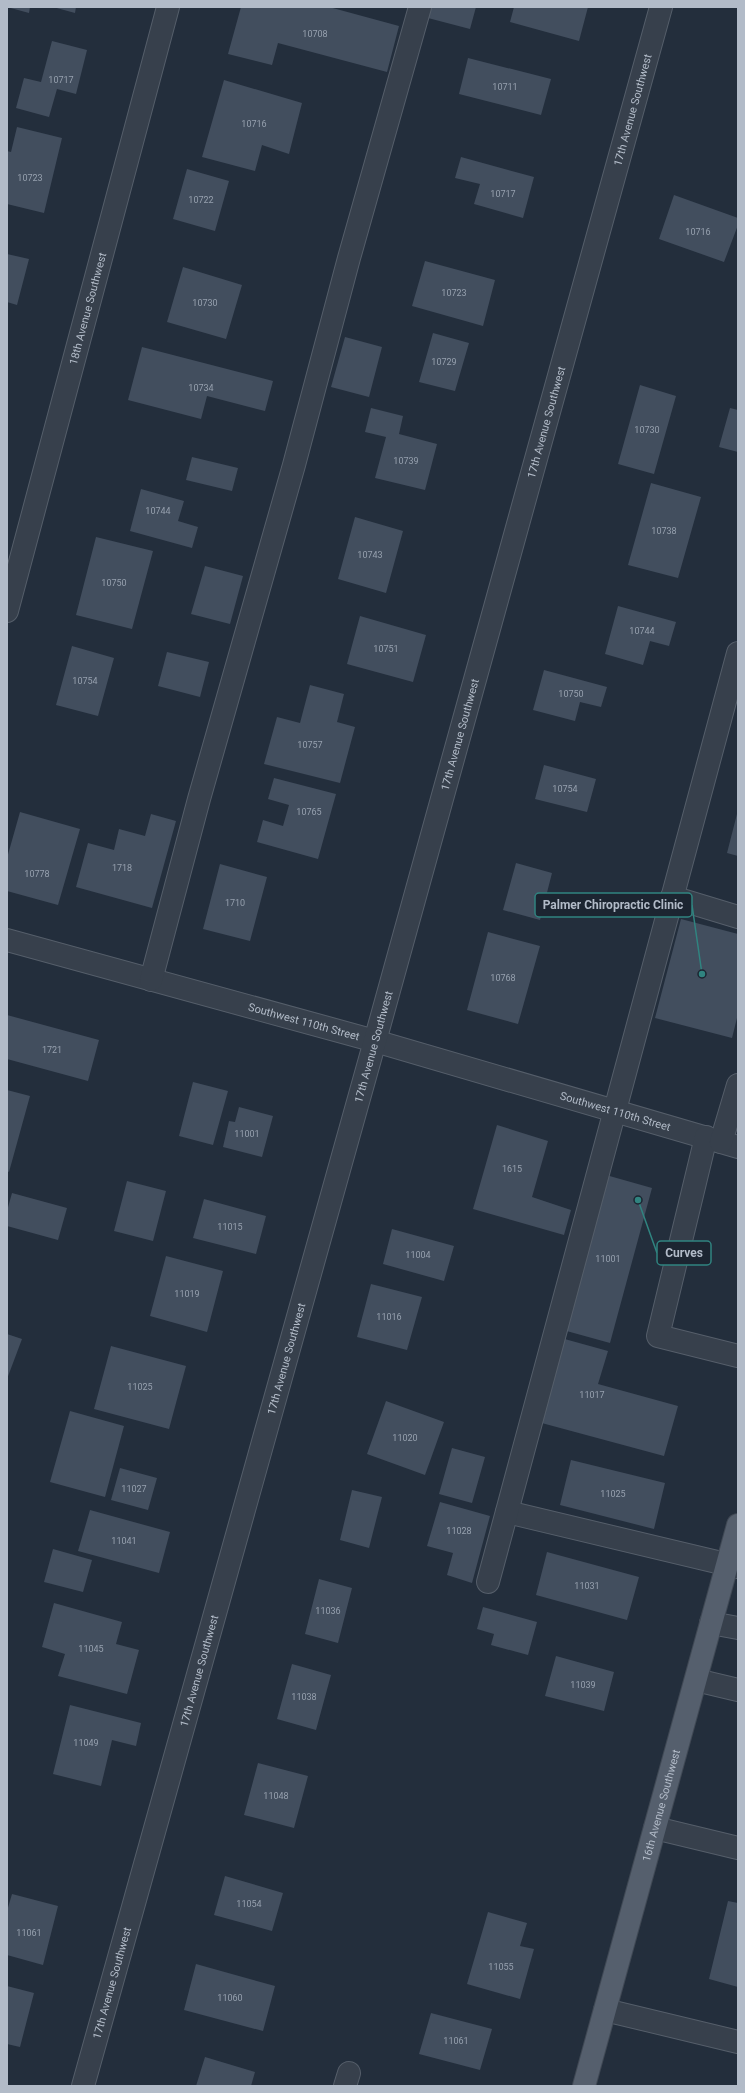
<svg xmlns="http://www.w3.org/2000/svg" width="745" height="2093" viewBox="0 0 745 2093" font-family="Roboto,sans-serif">
  <style>
    .building { fill: #424e5e }
    .lines { fill: none; stroke-linecap: round; stroke-linejoin: round }
    .minor-casing { stroke: #555e6a; stroke-width: 24 }
    .major-casing { stroke: #404955; stroke-width: 24 }
    .minor { stroke: #37404c; stroke-width: 22 }
    .major { stroke: #555f6d; stroke-width: 22 }
    .labels { text-anchor: middle; stroke-width: 3; stroke-linejoin: round; paint-order: stroke }
    .number-label { font-size: 9px; fill: #96a0ae }
    .street-label { font-size: 11px; fill: #b2bbc8; stroke: #1c2531 }
    .leader { fill: none; stroke: #308480; stroke-width: 1.5 }
    .callout-dot { fill: #308480; stroke: #1c2531; stroke-width: 1.5 }
    .callout { fill: #1c2531; stroke: #308480; stroke-width: 1.5 }
    .callout-label { font-size: 12px; text-anchor: middle; font-weight: bold; fill: #b2bbc8 }
  </style>
  <rect width="100%" height="100%" fill="#232e3c"/>
  <path class="building" d="M7,7H30L29,13Z
    M53,7H76L75,13Z
    M241,7H329L399,26L387,72L278,43L272,65L228,54Z
    M431,7H476L470,29L428,18Z
    M514,7H588L579,41L510,22Z
    M52,41L87,50L76,94L57,89L49,117L16,108L24,78L41,82Z
    M468,58L551,79L541,115L459,94Z
    M224,80L302,103L289,154L262,145L255,171L202,157Z
    M17,127L62,138L44,213L7,204V151L11,152Z
    M461,157L534,177L523,218L474,204L480,184L455,178Z
    M187,169L229,181L215,231L173,219Z
    M674,195L738,218V225L724,262L659,239Z
    M7,254L29,259L17,305L7,302Z
    M425,261L495,280L483,326L412,306Z
    M183,267L242,285L226,339L167,322Z
    M433,333L469,343L455,391L419,382Z
    M345,337L382,347L369,397L331,387Z
    M142,347L273,381L265,411L207,396L201,419L128,400Z
    M640,385L676,396L654,474L618,464Z
    M371,408L403,416L399,434L437,444L425,490L375,478L386,437L365,432Z
    M730,408L738,410V452L719,447Z
    M192,457L238,468L232,491L186,480Z
    M651,483L701,497L678,578L628,565Z
    M141,489L184,501L178,521L198,527L192,548L130,531Z
    M355,517L403,531L386,593L338,579Z
    M96,537L153,551L132,629L76,615Z
    M205,566L243,576L230,624L191,614Z
    M618,606L676,622L669,646L650,641L643,665L605,654Z
    M360,616L426,635L413,682L347,664Z
    M72,646L114,658L98,716L56,705Z
    M167,652L209,662L200,697L158,686Z
    M544,670L607,687L601,707L580,702L575,721L533,710Z
    M310,685L344,694L337,722L355,727L340,783L264,764L277,717L300,723Z
    M544,765L596,779L587,812L535,799Z
    M274,778L336,794L318,859L257,842L263,820L283,826L289,805L268,799Z
    M20,812L80,829L58,905L7,891V858Z
    M151,814L176,821L152,908L76,887L88,843L114,850L119,829L145,836Z
    M737,814H738V856L727,853Z
    M516,863L552,873L540,920L503,910Z
    M220,864L267,877L250,941L203,929Z
    M681,919L738,934V1014L732,1038L655,1018Z
    M488,932L540,946L518,1024L467,1010Z
    M7,1015L99,1040L88,1081L7,1059Z
    M193,1082L228,1091L213,1145L179,1136Z
    M7,1090L30,1096L9,1172L7,1171Z
    M239,1107L273,1116L262,1157L223,1147L229,1121L235,1122Z
    M497,1125L548,1141L532,1197L571,1210L564,1235L473,1209Z
    M606,1175L652,1188L610,1343L563,1330Z
    M127,1181L166,1191L153,1241L114,1231Z
    M12,1193L67,1208L58,1240L7,1226V1211Z
    M204,1199L266,1216L256,1254L193,1238Z
    M392,1229L454,1246L444,1281L383,1264Z
    M166,1256L223,1271L207,1332L150,1316Z
    M371,1284L422,1297L407,1350L357,1337Z
    M7,1334L22,1339L7,1379Z
    M561,1338L608,1351L598,1384L678,1406L664,1456L538,1422Z
    M111,1346L186,1366L169,1429L94,1409Z
    M386,1401L444,1422L425,1475L367,1454Z
    M70,1411L124,1426L105,1497L50,1482Z
    M452,1448L485,1457L472,1503L439,1494Z
    M571,1460L665,1483L654,1529L560,1505Z
    M120,1468L157,1478L148,1510L111,1500Z
    M352,1490L382,1497L369,1548L340,1540Z
    M440,1502L490,1516L472,1583L447,1575L453,1553L427,1546Z
    M90,1510L170,1532L159,1573L78,1551Z
    M53,1549L92,1560L83,1592L44,1582Z
    M547,1552L639,1577L627,1620L536,1595Z
    M319,1579L352,1588L338,1643L305,1634Z
    M54,1603L122,1622L116,1644L139,1650L127,1694L58,1676L65,1654L42,1647Z
    M483,1607L537,1622L528,1655L491,1645L494,1634L477,1629Z
    M556,1656L614,1672L604,1711L545,1696Z
    M292,1664L331,1675L316,1730L277,1719Z
    M70,1705L141,1723L136,1746L112,1740L101,1786L53,1774Z
    M258,1763L308,1776L294,1828L244,1815Z
    M225,1876L283,1893L272,1931L214,1915Z
    M12,1894L58,1906L43,1965L7,1955V1911Z
    M728,1901L738,1903V1987L709,1979Z
    M488,1912L527,1923L520,1946L534,1949L520,1999L467,1984Z
    M196,1964L275,1986L263,2031L184,2010Z
    M7,1986L34,1993L20,2047L7,2044Z
    M431,2013L492,2029L480,2070L419,2054Z
    M205,2057L255,2072L251,2086H196Z"/>
  <g class="lines">
    <g class="minor-casing">
      <g id="minor">
        <path id="s1" d="M7,611L168,7"/>
        <path d="M672,897L738,917"/>
        <path id="s2" d="M7,940L375,1041L738,1147"/>
        <path d="M151,980L199,799L294,465L349,258L420,7"/>
        <path d="M706,1137L658,1336L738,1356"/>
        <path d="M721,1142L738,1085"/>
        <path d="M507,1512L738,1567"/>
        <path d="M488,1582L738,653"/>
        <path d="M711,1623L738,1628"/>
        <path d="M696,1680L738,1690"/>
        <path d="M655,1828L738,1848"/>
        <path d="M605,2010L738,2042"/>
        <path id="s3" d="M83,2086L375,1041L661,7"/>
        <path d="M345,2086L349,2073"/>
      </g>
    </g>
    <g class="major-casing">
      <g id="major">
        <path id="s4" d="M584,2086L738,1525"/>
      </g>
    </g>
    <use href="#minor" class="minor"/>
    <use href="#major" class="major"/>
  </g>
  <g class="labels">
    <g class="number-label">
      <text x="315" y="37">10708</text>
      <text x="61" y="83">10717</text>
      <text x="505" y="90">10711</text>
      <text x="254" y="127">10716</text>
      <text x="30" y="181">10723</text>
      <text x="503" y="197">10717</text>
      <text x="201" y="203">10722</text>
      <text x="698" y="235">10716</text>
      <text x="454" y="296">10723</text>
      <text x="205" y="306">10730</text>
      <text x="444" y="365">10729</text>
      <text x="201" y="391">10734</text>
      <text x="647" y="433">10730</text>
      <text x="406" y="464">10739</text>
      <text x="158" y="514">10744</text>
      <text x="664" y="534">10738</text>
      <text x="370" y="558">10743</text>
      <text x="114" y="586">10750</text>
      <text x="642" y="634">10744</text>
      <text x="386" y="652">10751</text>
      <text x="85" y="684">10754</text>
      <text x="571" y="697">10750</text>
      <text x="310" y="748">10757</text>
      <text x="565" y="792">10754</text>
      <text x="309" y="815">10765</text>
      <text x="122" y="871">1718</text>
      <text x="37" y="877">10778</text>
      <text x="235" y="906">1710</text>
      <text x="503" y="981">10768</text>
      <text x="52" y="1053">1721</text>
      <text x="247" y="1137">11001</text>
      <text x="512" y="1172">1615</text>
      <text x="230" y="1230">11015</text>
      <text x="418" y="1258">11004</text>
      <text x="608" y="1262">11001</text>
      <text x="187" y="1297">11019</text>
      <text x="389" y="1320">11016</text>
      <text x="140" y="1390">11025</text>
      <text x="592" y="1398">11017</text>
      <text x="405" y="1441">11020</text>
      <text x="134" y="1492">11027</text>
      <text x="613" y="1497">11025</text>
      <text x="459" y="1534">11028</text>
      <text x="124" y="1544">11041</text>
      <text x="587" y="1589">11031</text>
      <text x="328" y="1614">11036</text>
      <text x="91" y="1652">11045</text>
      <text x="583" y="1688">11039</text>
      <text x="304" y="1700">11038</text>
      <text x="86" y="1746">11049</text>
      <text x="276" y="1799">11048</text>
      <text x="249" y="1907">11054</text>
      <text x="29" y="1936">11061</text>
      <text x="501" y="1970">11055</text>
      <text x="230" y="2001">11060</text>
      <text x="456" y="2044">11061</text>
    </g>
    <g class="street-label">
      <text dy="4" stroke="none"><textPath href="#s3" startOffset="2051">17th Avenue Southwest</textPath></text>
      <text dy="4" stroke="none"><textPath href="#s1" startOffset="313">18th Avenue Southwest</textPath></text>
      <text dy="4" stroke="none"><textPath href="#s3" startOffset="1727">17th Avenue Southwest</textPath></text>
      <text dy="4" stroke="none"><textPath href="#s3" startOffset="1403">17th Avenue Southwest</textPath></text>
      <text dy="4" stroke="none"><textPath href="#s2" startOffset="308">Southwest 110th Street</textPath></text>
      <text dy="4" stroke="none"><textPath href="#s3" startOffset="1079">17th Avenue Southwest</textPath></text>
      <text dy="4" stroke="none"><textPath href="#s2" startOffset="632">Southwest 110th Street</textPath></text>
      <text dy="4" stroke="none"><textPath href="#s3" startOffset="755">17th Avenue Southwest</textPath></text>
      <text dy="4" stroke="none"><textPath href="#s3" startOffset="431">17th Avenue Southwest</textPath></text>
      <text dy="4" stroke="none"><textPath href="#s4" startOffset="291">16th Avenue Southwest</textPath></text>
      <text dy="4" stroke="none"><textPath href="#s3" startOffset="107">17th Avenue Southwest</textPath></text>
    </g>
  </g>
  <path class="leader" d="M702 974L692 905M638 1200L657 1253"/>
  <g class="callout-dot">
    <circle cx="702" cy="974" r="4"/>
    <circle cx="638" cy="1200" r="4"/>
  </g>
  <g class="callout">
    <rect x="535" y="893" width="157" height="24" rx="4"/>
    <rect x="657" y="1241" width="54" height="24" rx="4"/>
  </g>
  <g class="callout-label">
    <text x="613" y="909">Palmer Chiropractic Clinic</text>
    <text x="684" y="1257">Curves</text>
  </g>
  <rect width="745" height="2093" fill="none" stroke="#b2bbc8" stroke-width="16"/>
</svg>
